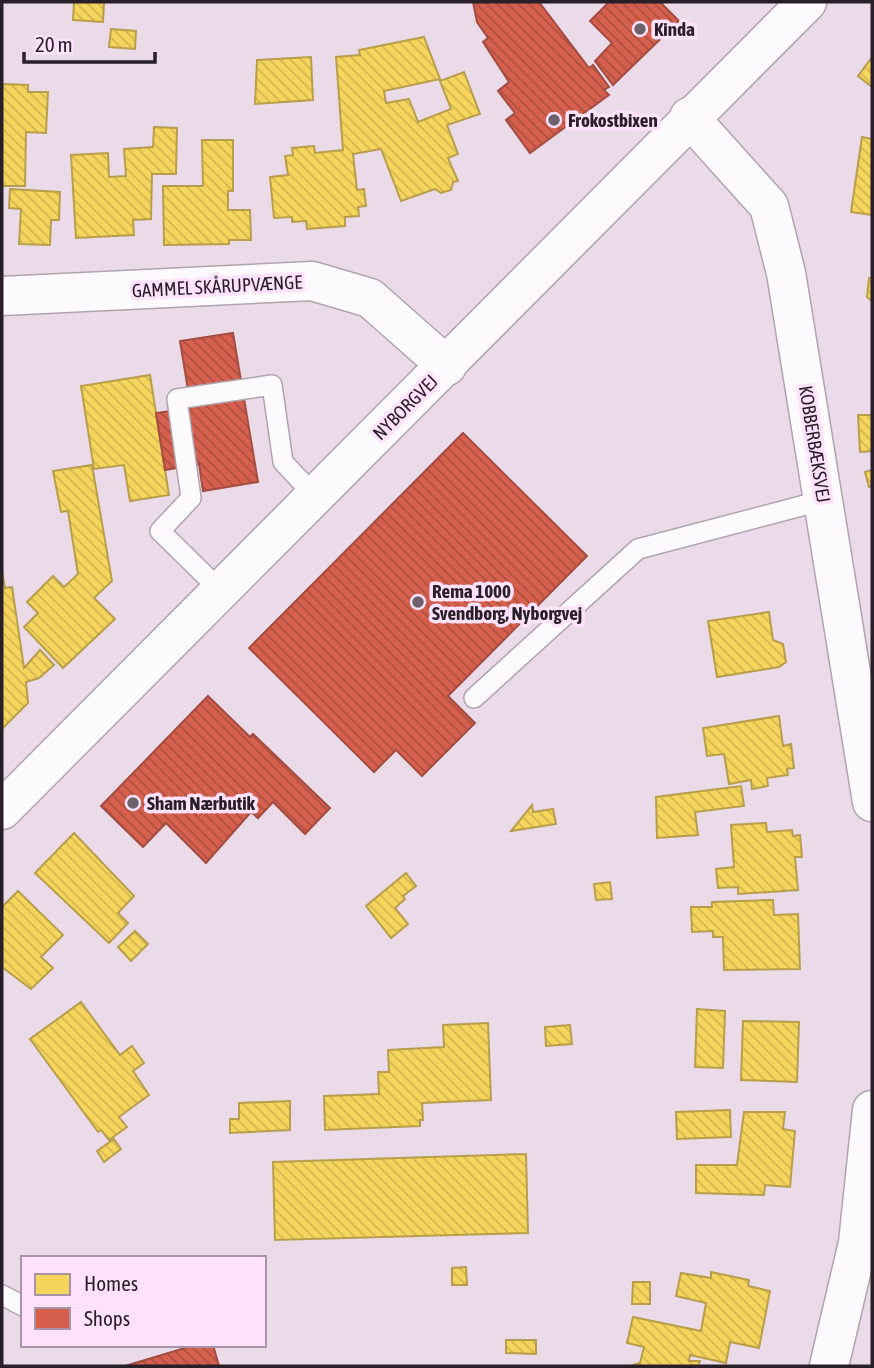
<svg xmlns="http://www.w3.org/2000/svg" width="874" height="1368" viewBox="0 0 874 1368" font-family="'Asap Condensed',sans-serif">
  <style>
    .homes { fill: url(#homes-back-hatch); stroke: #b89e4c; stroke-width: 2 }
    .shops { fill: url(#shops-back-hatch); stroke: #a24c42; stroke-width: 2 }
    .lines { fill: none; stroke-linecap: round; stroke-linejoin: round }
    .service-casing { stroke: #b0a4ae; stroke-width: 22 }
    .minor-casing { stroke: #b0a4ae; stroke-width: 41 }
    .tertiary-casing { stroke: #b0a4ae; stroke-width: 41 }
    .service { stroke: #fcfafc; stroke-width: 19 }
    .minor { stroke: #fcfafc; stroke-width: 38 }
    .tertiary { stroke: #fcfafc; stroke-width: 38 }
    .poi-dot { fill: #6d616b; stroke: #fee2fb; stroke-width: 2.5 }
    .labels { text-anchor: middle; stroke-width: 7; stroke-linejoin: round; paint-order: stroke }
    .poi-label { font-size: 19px; font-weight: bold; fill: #291f28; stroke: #fee2fb; text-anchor: start }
    .street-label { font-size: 19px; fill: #291f28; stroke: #fee2fb }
  </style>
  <defs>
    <pattern id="homes-back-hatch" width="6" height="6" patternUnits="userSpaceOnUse" patternTransform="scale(1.75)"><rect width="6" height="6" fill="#f6d55c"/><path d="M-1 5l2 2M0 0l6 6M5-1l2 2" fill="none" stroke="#d3b650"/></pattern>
    <pattern id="shops-back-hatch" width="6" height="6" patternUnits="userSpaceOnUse" patternTransform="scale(1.75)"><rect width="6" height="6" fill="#d6604d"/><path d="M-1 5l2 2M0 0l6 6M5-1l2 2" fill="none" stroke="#ae4f40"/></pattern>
  </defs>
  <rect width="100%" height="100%" fill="#ebdbe8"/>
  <path class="homes" d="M74,2H104L103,22L73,20Z
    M111,29L136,31L135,49L109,47Z
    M424,37L440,79L384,91L386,103L409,99L418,122L451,109L440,81L464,72L480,114L447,125L458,154L448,158L458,181L453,182L451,190L441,193L435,189L401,201L381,149L353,154L357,190L364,189L366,206L358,207L359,216L345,217V226L307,229L306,221L292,222V217L274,218L270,177L288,175L285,156L293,155L292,148L314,146L315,153L343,150L336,57L360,55L359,50Z
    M311,57L313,100L255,104L257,60Z
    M872,57V87L858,76Z
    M2,84L28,85V92H48L46,133L26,132L25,186H2Z
    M154,127L177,128L176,174H152L151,219L133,220L134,235L76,238L71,155L108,153L109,177L126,176L124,149L153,147Z
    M862,137L872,139V215L851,212Z
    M202,140H233V191H228V210H250L251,240H229V244L164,245L163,186H203Z
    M10,189L60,192L59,220H51L50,245L19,244L21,209L9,208Z
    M869,278H872V301L867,297Z
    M150,375L169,495L130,501L124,465L94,469L81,386Z
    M858,415H872V451L860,452Z
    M92,465L112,581L94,598L115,619L63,668L24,627L38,613L27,602L53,576L64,587L78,574L68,511L61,512L53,471Z
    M872,470V486L869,487L865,472Z
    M2,571L5,588L12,587L24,668L40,650L54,665L39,678L26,682L28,703L2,729Z
    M769,612L773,640L783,644L786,662L779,667L717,677L708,621Z
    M779,716L783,746L791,744L794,768L787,769L788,775L767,778L768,786L752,789L751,780L729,784L724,754L707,756L703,728Z
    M741,786L744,806L695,812L698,835L657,838L656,797Z
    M532,805L533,812L553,809L556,824L511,831Z
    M766,823L767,832L792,830L793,836L800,835L802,857H795L798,890L738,894V887L718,888L716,869L734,867L731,825Z
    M74,833L134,896L118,913L128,923L109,943L35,873Z
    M406,873L416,886L403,896L405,899L395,908L408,924L391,938L366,906Z
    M610,882L612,899L596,900L594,884Z
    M18,891L63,935L41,957L53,968L31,989L2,967V907Z
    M773,900L774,915L798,914L800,969L724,970L723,937H713V931L692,932L691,907H712V902Z
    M135,931L148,944L131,961L118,947Z
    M81,1002L120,1055L132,1046L144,1063L133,1071L149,1095L119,1117L127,1127L109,1140L101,1130L98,1132L30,1039Z
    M697,1009L725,1011L723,1068L695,1067Z
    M743,1021L799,1022L797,1082L741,1080Z
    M488,1023L491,1100L422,1103L423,1120H420V1126L325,1130L324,1096L379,1094L378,1072H389L388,1050L444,1047L443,1025Z
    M570,1025L572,1044L546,1046L545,1027Z
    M290,1101V1130L230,1133V1119H239V1103Z
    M730,1110L731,1137L677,1139L676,1112Z
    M744,1112H785L783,1129L795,1131L790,1187L765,1185L764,1195L696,1193V1165H737Z
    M114,1139L121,1149L104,1162L97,1151Z
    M526,1154L528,1233L275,1240L273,1162Z
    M466,1267L467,1285H452V1268Z
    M711,1272L749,1280L748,1286L770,1291L759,1348L730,1342L726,1363L690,1355L689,1361H700L698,1366H630L640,1363L644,1347L627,1343L633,1317L701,1331L706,1303L676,1296L681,1273L711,1278Z
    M633,1282H650V1304H632Z
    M506,1340H536V1354L506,1353Z"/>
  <path class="shops" d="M473,2H539L589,68L593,65L609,87L604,90L609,95L530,153L506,120L515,113L498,91L509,82L483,42L488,38L477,22Z
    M609,2H660L679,21L613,85L595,61L612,43L590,21Z
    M233,333L258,482L203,491L199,464L165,470L156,413L191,408L180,341Z
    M463,433L587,556L448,696L475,723L422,776L396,750L374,772L249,648Z
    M208,696L250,737L253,734L330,808L305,834L273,802L258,818L251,812L206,863L166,823L143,847L101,806Z
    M195,1345H213L219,1366H125Z"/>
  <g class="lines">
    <g class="service-casing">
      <path id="service" d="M220,590L160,531L191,498L177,399L272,385L283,462L315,496
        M474,698L638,549L824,500
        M2,1295L23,1306"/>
    </g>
    <g class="minor-casing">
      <path id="minor" d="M2,296L312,281L370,298L447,366"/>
    </g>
    <g class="tertiary-casing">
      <path id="tertiary" d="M689,117L769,206L786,273L872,802
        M2,810L807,2
        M829,1366L858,1243L872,1110"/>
    </g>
    <use href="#service" class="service"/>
    <use href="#minor" class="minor"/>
    <use href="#tertiary" class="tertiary"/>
  </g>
  <g class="poi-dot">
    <circle cx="640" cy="29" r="7"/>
    <circle cx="554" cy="120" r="7"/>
    <circle cx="418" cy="602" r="7"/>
    <circle cx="133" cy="803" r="7"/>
  </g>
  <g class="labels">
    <g class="poi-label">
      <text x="654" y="36">Kinda</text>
      <text x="568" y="127">Frokostbixen</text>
      <text x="432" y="598">Rema 1000<tspan x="432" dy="22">Svendborg, Nyborgvej</tspan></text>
      <text x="147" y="810">Sham Nærbutik</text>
    </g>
    <g class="street-label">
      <text transform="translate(217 286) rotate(-3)" y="7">GAMMEL SKÅRUPVÆNGE</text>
      <text transform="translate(405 407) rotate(-45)" y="7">NYBORGVEJ</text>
      <text transform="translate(815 444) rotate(81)" y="7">KOBBERBÆKSVEJ</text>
    </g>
  </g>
  <rect width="874" height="1368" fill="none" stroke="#291f28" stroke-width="7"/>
  <rect x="21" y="1256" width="245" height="91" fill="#fee2fb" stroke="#a994a7" stroke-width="2"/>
  <rect x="35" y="1274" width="35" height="21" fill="#f6d55c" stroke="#a994a7" stroke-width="2"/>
  <text x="84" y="1291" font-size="21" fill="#291f28">Homes</text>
  <rect x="35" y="1308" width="35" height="21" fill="#d6604d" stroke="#a994a7" stroke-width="2"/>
  <text x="84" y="1326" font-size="21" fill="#291f28">Shops</text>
  <path d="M24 52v10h131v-10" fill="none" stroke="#291f28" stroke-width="3.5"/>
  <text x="35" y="52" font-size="21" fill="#291f28" stroke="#fee2fb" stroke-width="5" paint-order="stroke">20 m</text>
</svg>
